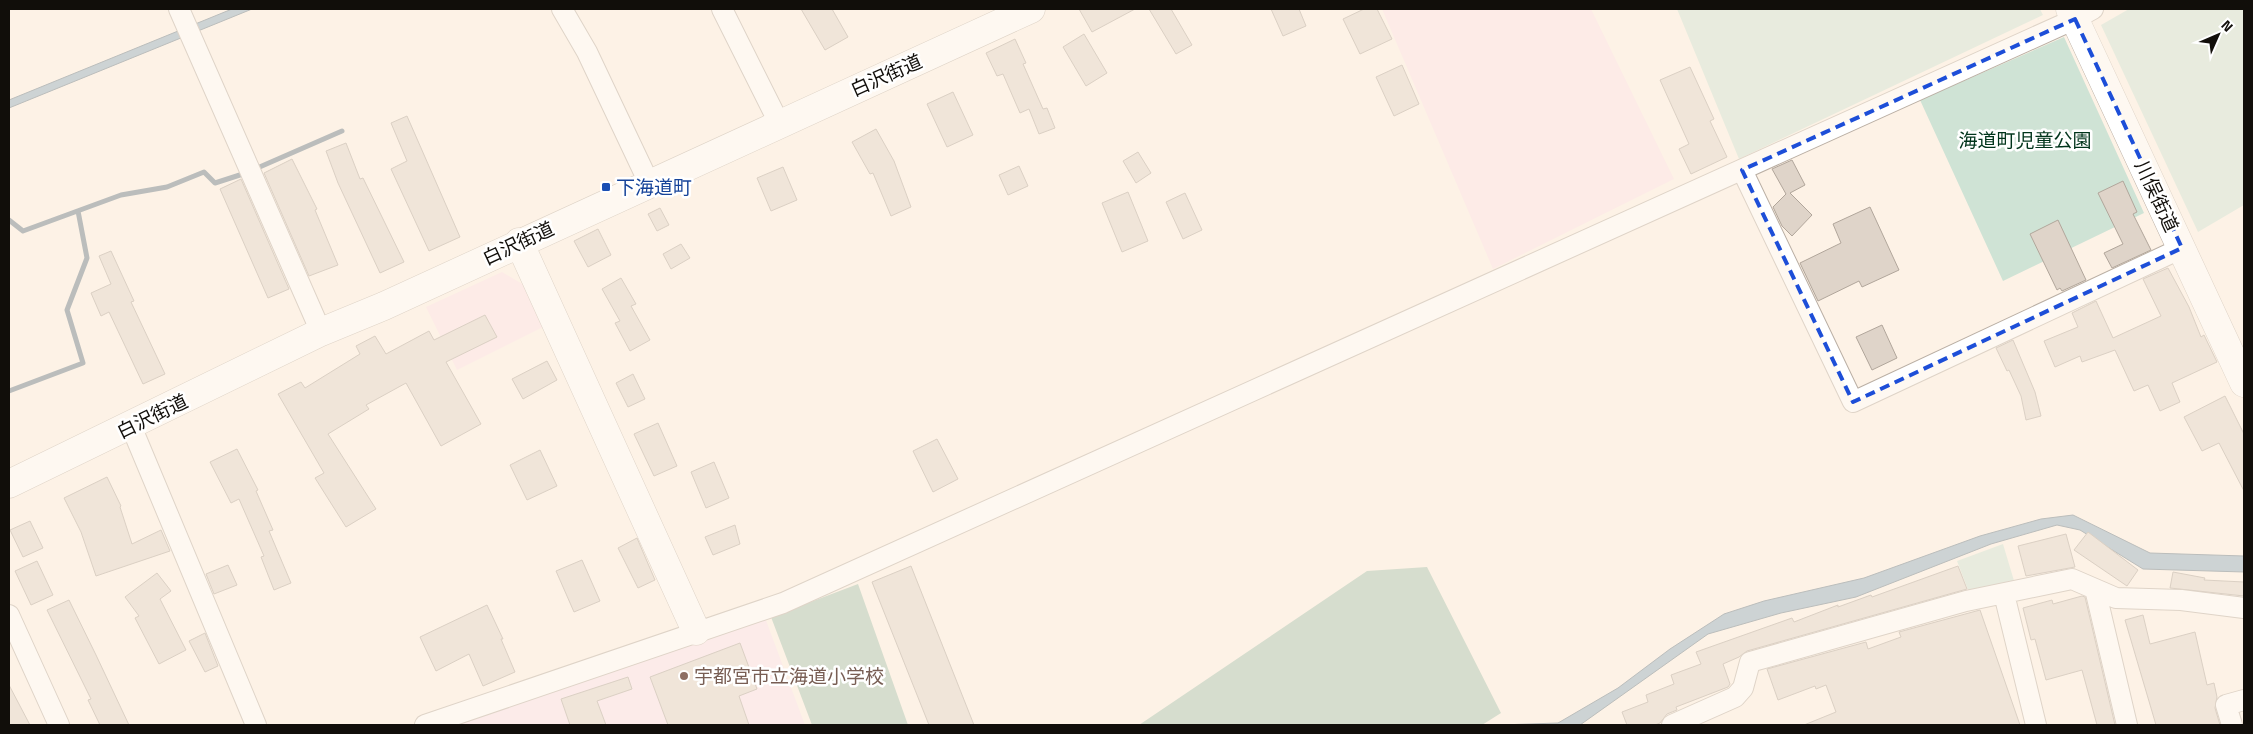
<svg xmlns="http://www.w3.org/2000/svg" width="2253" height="734" viewBox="0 0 2253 734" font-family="'Titillium Web','Noto Sans JP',sans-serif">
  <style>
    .commercial { fill: #fce2e8 }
    .education { fill: #fae2ed }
    .green { fill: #cfe3d5 }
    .forest { fill: #a7c3b1 }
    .water { fill: #92adbf; stroke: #6b7d89 }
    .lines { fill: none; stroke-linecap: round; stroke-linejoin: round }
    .stream { stroke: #6b7d89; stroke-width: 5 }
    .building { fill: #dfd4c9; stroke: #b1a69b }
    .street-casing { stroke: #baafa4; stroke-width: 22 }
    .secondary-casing { stroke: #baafa4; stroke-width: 29 }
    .street { stroke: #fff; stroke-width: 20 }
    .secondary { stroke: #fff; stroke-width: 28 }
    .marked { fill: none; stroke: #1d4ed8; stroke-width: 4; stroke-dasharray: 10 6; stroke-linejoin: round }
    .transit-dot { fill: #1a4fb4; stroke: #fff; stroke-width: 2 }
    .education-dot { fill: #8d6e63; stroke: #fff; stroke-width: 2 }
    .labels { text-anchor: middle; stroke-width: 5; stroke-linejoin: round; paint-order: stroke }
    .street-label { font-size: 19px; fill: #110e0a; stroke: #fff }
    .park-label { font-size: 19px; fill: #00341b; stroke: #fff }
    .transit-label { font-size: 19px; fill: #164399; stroke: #fff; text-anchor: start }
    .education-label { font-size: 19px; fill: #785e54; stroke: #fff; text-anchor: start }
  </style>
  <rect width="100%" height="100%" fill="#fdf2e6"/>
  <path class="commercial" d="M1382,9H1591L1674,179L1493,269Z
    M502,272L524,285L543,327L457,370L426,307Z"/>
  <path class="education" d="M764,615L805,725H433Z"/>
  <path class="green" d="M1677,9H2040L2043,15L1739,159Z
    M2129,9H2244V205L2198,232L2101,25Z
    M2064,37L2144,213L2003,281L1920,100Z
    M2003,544L2015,584L1970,595L1957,561Z"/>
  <path class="forest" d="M1427,567L1501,713L1482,725H1139L1367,571Z
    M858,584L908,725H812L771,617Z"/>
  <path class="water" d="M232,9H252L9,108V100Z
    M2073,515L2150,553L2244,556V572L2143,569L2080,530L2057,525L1991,544L1856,597L1781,613L1708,634L1580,725H1500L1558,723L1618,688L1670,649L1724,614L1764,601L1864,578L1980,536L2041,519Z"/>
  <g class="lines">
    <path class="stream" d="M255,169L342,131
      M9,220L23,231L121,195L167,187L204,172L215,183L246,173
      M9,391L83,363L67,310L87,258L78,211"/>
  </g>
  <path class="building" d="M801,9H832L848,37L825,50Z
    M1079,9H1135L1092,32Z
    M1149,9H1171L1192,45L1176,54Z
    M1271,9H1299L1306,26L1283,36Z
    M1364,9H1377L1392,39L1360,54L1343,19Z
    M1084,34L1107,73L1086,86L1063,47Z
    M1015,39L1026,63L1023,64L1043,109L1047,108L1055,128L1039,134L1029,109L1020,113L1003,74L997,76L986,53Z
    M1402,65L1419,104L1394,116L1376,77Z
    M1690,67L1714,119L1710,121L1727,157L1691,174L1679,149L1689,144L1660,80Z
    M953,92L973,135L947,147L927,104Z
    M407,116L460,237L429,251L391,169L407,161L391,123Z
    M876,129L894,161L911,207L891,216L873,173L870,174L852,142Z
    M346,143L360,179L363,178L404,262L380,273L338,183L326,151Z
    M1138,152L1151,173L1136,183L1123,161Z
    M292,159L317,209L315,210L338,265L309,276L264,173Z
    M1792,160L1805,185L1790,193L1812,215L1792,236L1782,226L1773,207L1786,194L1772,169Z
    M1019,166L1028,186L1008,195L999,175Z
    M783,167L797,200L771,211L757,178Z
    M241,179L289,289L268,298L220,189Z
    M2123,181L2137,212L2133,214L2151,250L2112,268L2104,253L2123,244L2098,193Z
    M1128,192L1148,241L1122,252L1102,203Z
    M1185,193L1202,230L1183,239L1166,202Z
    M1870,207L1899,270L1862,287L1859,281L1818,301L1800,263L1841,243L1833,224Z
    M660,208L669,225L657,231L648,214Z
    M2058,220L2086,280L2062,291L2060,288L2057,290L2030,234Z
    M598,229L611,255L588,267L574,241Z
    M681,244L690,258L671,269L663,254Z
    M111,251L134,301L131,302L165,374L143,384L109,312L101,316L91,293L111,284L99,256Z
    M2168,268L2189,307L2201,337L2204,335L2217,362L2172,383L2180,402L2160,411L2148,385L2134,391L2115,350L2082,362L2080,356L2055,367L2044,341L2078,327L2072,313L2096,301L2113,338L2161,316L2143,279Z
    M621,278L636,304L631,306L650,340L630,351L615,323L620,321L602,289Z
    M485,315L497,337L446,362L481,424L441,446L406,383L366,405L369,409L328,434L376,509L346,527L315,478L324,473L278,394L301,382L305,388L360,354L356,346L375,336L386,354L429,331L434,340Z
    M1882,325L1897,358L1872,370L1856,337Z
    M2013,340L2035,392L2041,416L2026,420L2021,396L2009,370L2007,371L1996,348Z
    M547,361L557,380L523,399L512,379Z
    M633,374L645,399L628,407L616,383Z
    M2225,396L2244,434V491L2219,443L2202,451L2184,417Z
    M658,423L677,466L654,476L634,434Z
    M937,439L958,479L933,492L913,451Z
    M237,449L258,490L256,491L273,530L269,531L291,583L274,590L261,557L264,556L239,499L231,503L210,462Z
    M540,450L557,486L527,500L510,465Z
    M714,462L729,498L706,508L691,472Z
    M107,477L121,506L120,507L132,544L161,530L170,551L96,576L81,532L64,498Z
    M30,521L43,548L23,557L10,530Z
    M735,525L740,544L713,555L705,537Z
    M2088,532L2138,570L2127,586L2074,550Z
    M2066,534L2075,567L2026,576L2018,546Z
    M637,538L655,580L638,588L618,548Z
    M582,560L600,601L574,612L556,571Z
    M37,561L53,595L31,605L15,571Z
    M228,565L237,585L214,594L206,574Z
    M911,566L974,725H929L872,582Z
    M1958,566L1967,589L1747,651L1739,657L1723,664L1730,684L1728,687L1676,707L1677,710L1667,714L1660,723L1655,725H1627L1622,712L1648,702L1646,695L1674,684L1671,675L1701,664L1696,652L1792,618L1794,622L1838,605V607L1871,595L1872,597Z
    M2173,572L2205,578L2204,580L2244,582V596L2170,588Z
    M157,573L171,591L160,599L186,650L159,664L135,618L139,616L125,597Z
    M2082,596L2085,597L2115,725H2097L2082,670L2046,680L2035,639L2031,640L2023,608L2052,600L2053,604Z
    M69,600L96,655L129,725H100L88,700L91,699L47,610Z
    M487,605L503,639H501L515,672L483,686L469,654L436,671L420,637Z
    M1980,610L2020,725H1804L1836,712L1826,685L1816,689L1815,686L1778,700L1767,669L1866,642L1868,649L1901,637L1899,632Z
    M2143,615L2150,644L2195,632L2207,685L2214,683L2217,697L2215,708L2220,725H2156L2125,620Z
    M205,633L218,666L205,672L189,641Z
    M740,643L757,689L739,696L749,725H668L650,677Z
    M628,677L632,689L597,701L606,725H570L561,699Z
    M9,685L30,725H9Z"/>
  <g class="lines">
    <g class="street-casing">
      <path id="street" d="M179,9L321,332
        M562,9L587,52L649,183
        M722,9L779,123
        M1742,170L1853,402L2182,248
        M131,426L256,725
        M2095,589L2127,725
        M2004,594L2036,725
        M9,615L59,725
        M425,725L783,603L2075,19L2093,9
        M1672,725L1735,697L1743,688L1750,662L1966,601L2072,579L2116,598L2181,600L2244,608
        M2232,725L2226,705L2244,700"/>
    </g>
    <g class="secondary-casing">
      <path id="secondary" d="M2070,9L2244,383
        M519,242L696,631
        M9,484L321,332L384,306L1031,9"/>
    </g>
    <use href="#street" class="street"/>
    <use href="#secondary" class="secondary"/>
  </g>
  <path d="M0 0H2253V734H0ZM2075,19L2182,248L1853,402L1742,170Z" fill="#fdf2e6" fill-opacity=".55" fill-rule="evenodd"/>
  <path class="marked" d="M2075,19L2182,248L1853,402L1742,170Z"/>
  <rect class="transit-dot" x="601" y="182" width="10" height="10" rx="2.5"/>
  <circle class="education-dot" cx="684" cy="676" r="5"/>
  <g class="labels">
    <g class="street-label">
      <text transform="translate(886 75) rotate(-24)" y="7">白沢街道</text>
      <text transform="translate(2157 196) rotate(65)" y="7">川俣街道</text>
      <text transform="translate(518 243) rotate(-25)" y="7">白沢街道</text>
      <text transform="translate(152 416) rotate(-26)" y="7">白沢街道</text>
    </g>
    <g class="park-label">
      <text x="2025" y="147">海道町児童公園</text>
    </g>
    <g class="transit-label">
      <text x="616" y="194">下海道町</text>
    </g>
    <g class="education-label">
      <text x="694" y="683">宇都宮市立海道小学校</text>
    </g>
  </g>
  <rect width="2253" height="734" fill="none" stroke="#110e0a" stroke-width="20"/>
  <g transform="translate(2218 35) rotate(45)" stroke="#ffffff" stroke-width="4" paint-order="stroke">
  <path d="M0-4L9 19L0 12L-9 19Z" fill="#110e0a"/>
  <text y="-8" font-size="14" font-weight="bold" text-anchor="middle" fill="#110e0a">N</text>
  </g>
</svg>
